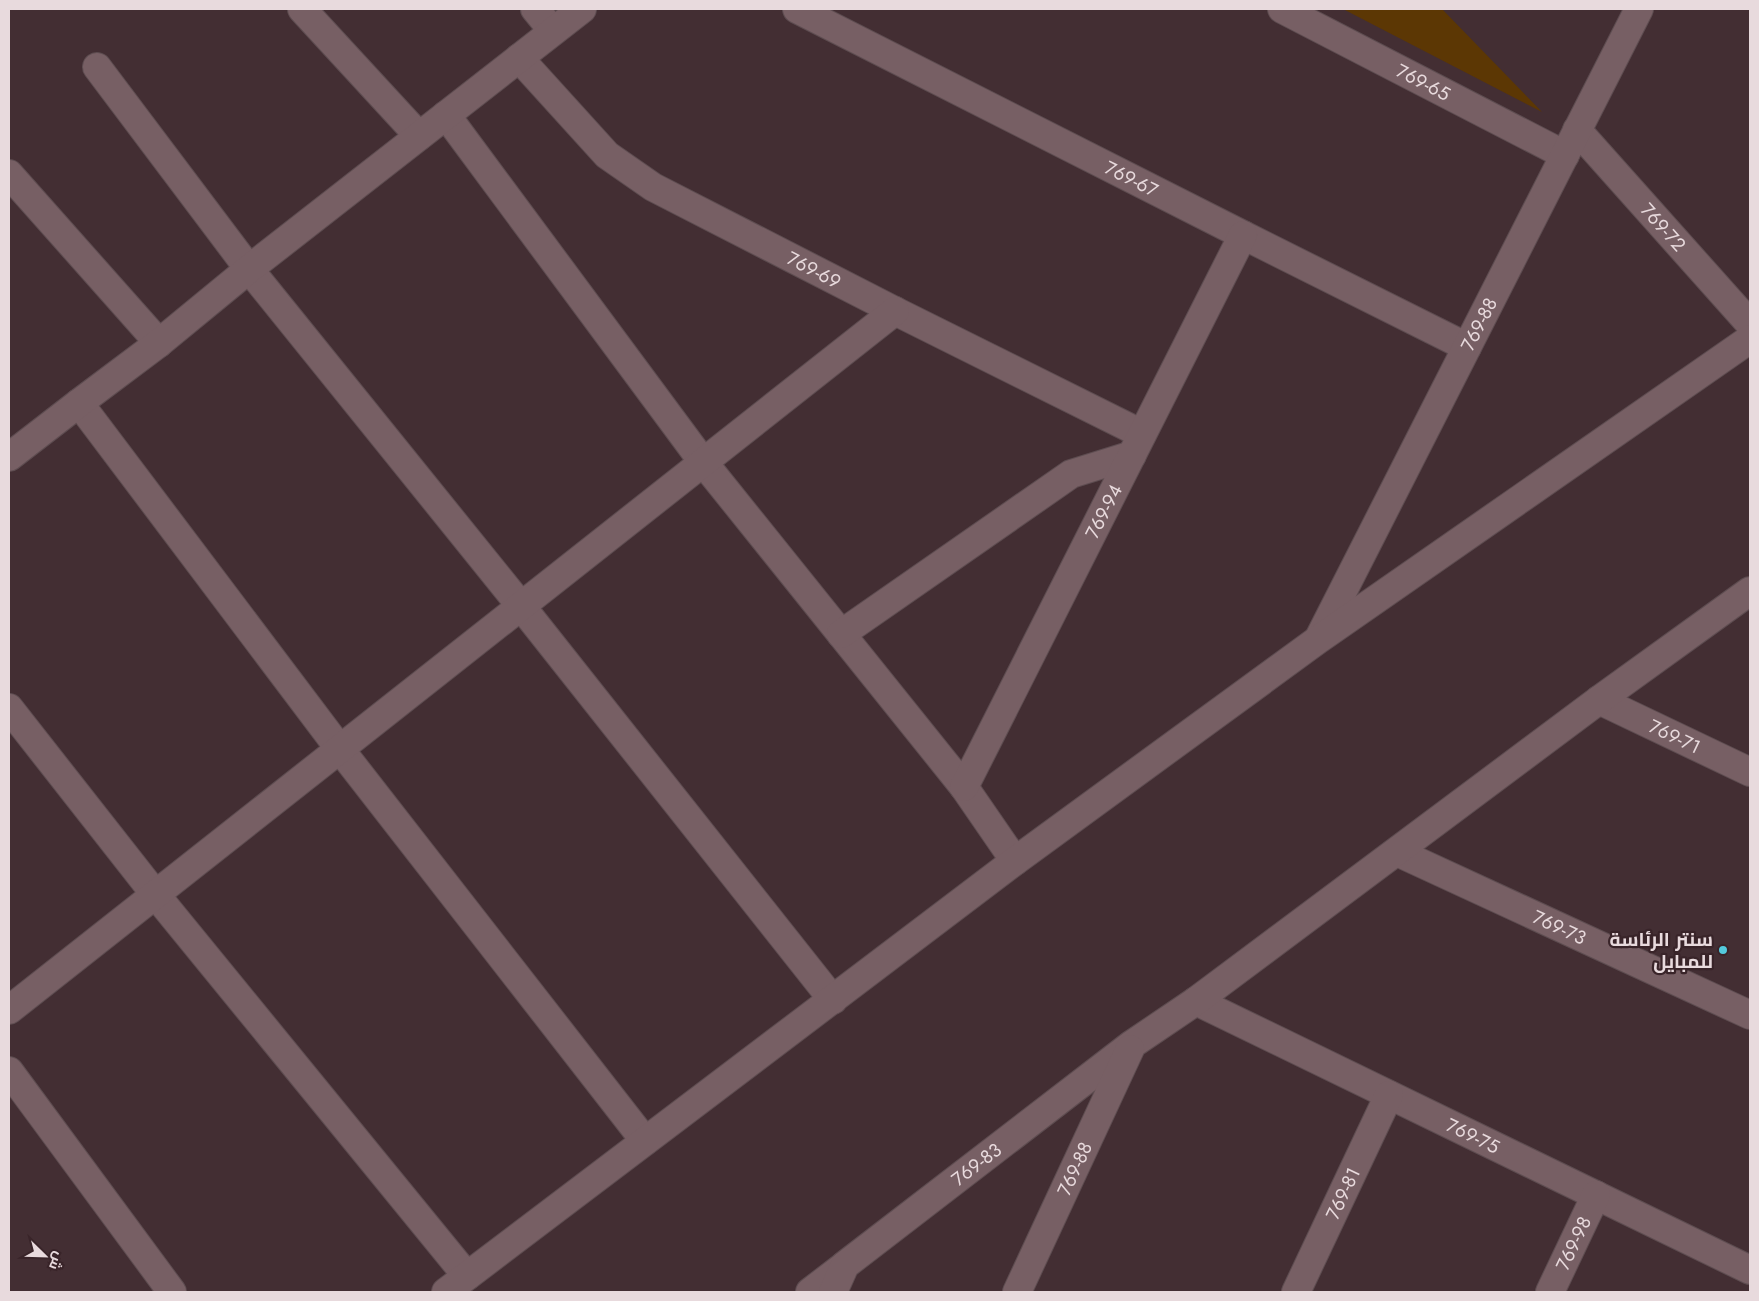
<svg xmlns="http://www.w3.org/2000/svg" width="1759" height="1301" viewBox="0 0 1759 1301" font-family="Jost,Cairo,sans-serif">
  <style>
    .green { fill: #5c3704 }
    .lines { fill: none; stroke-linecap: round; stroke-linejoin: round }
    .street-casing { stroke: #5e4d51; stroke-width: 30 }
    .street { stroke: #775f64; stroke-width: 28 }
    .poi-dot { fill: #54cadd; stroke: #392429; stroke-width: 2 }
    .labels { text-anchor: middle; stroke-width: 4.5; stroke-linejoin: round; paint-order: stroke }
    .street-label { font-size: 19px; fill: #e8dadd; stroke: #392429 }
    .poi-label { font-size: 19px; font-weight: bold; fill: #e8dadd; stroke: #392429; text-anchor: end }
  </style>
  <rect width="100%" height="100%" fill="#432e33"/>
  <path class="green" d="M1343,9H1442L1542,112Z"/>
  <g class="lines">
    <g class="street-casing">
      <g id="street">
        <path d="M302,9L419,136"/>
        <path d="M535,9L553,31"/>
        <path id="s1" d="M797,9L1243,235L1467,347"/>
        <path id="s2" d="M1282,9L1565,155"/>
        <path id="s3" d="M519,58L607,155L653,187L895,311L1142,434"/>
        <path d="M97,67L249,269L521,606L833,1000"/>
        <path d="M446,115L703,462L964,787L1015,861"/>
        <path id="s4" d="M1577,130L1750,324"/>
        <path d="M9,174L159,343"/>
        <path d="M79,403L339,748L645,1141"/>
        <path d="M9,457L79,403L159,343L249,269L582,9"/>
        <path d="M841,634L1071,474L1132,455"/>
        <path id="s5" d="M1320,636L1639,9"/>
        <path id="s6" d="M1599,700L1750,772"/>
        <path d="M9,708L155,894L467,1276"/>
        <path id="s7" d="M964,787L1243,235"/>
        <path id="s8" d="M1397,852L1750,1015"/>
        <path id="s9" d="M1196,1001L1750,1270"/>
        <path d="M9,1010L895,311"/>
        <path d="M9,1071L172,1292"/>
        <path d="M446,1292L1015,861L1319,639L1750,339"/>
        <path d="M810,1292L844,1266"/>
        <path id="s10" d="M833,1292L845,1265L1131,1045L1196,1001L1599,700L1750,591"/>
        <path id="s11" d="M1017,1292L1130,1049"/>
        <path id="s12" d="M1296,1292L1389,1095"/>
        <path id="s13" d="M1550,1292L1596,1195"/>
      </g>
    </g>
    <use href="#street" class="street"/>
  </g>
  <circle class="poi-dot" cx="1723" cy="950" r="5"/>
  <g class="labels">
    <g class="street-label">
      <text dy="7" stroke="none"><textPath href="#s2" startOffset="159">769-65</textPath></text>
      <text dy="7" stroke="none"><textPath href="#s1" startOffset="375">769-67</textPath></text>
      <text dy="7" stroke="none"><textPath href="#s4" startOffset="130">769-72</textPath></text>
      <text dy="7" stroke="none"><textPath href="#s3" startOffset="368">769-69</textPath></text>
      <text dy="7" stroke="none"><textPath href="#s5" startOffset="350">769-88</textPath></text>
      <text dy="7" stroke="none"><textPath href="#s7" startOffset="309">769-94</textPath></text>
      <text dy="7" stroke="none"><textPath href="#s6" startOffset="84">769-71</textPath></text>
      <text dy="7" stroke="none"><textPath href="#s8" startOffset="179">769-73</textPath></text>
      <text dy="7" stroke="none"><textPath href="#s9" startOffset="308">769-75</textPath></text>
      <text dy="7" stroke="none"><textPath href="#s10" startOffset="195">769-83</textPath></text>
      <text dy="7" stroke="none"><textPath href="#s11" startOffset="136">769-88</textPath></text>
      <text dy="7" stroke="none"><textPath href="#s12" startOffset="109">769-81</textPath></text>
      <text dy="7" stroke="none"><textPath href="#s13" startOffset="54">769-98</textPath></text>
    </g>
    <g class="poi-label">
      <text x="1713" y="946">سنتر الرئاسة<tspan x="1713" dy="22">للمبايل</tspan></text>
    </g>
  </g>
  <rect width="1759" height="1301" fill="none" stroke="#e8dadd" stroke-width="20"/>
  <g transform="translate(45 1256) rotate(113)" stroke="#392429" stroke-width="4" paint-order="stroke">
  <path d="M0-4L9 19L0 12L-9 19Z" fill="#e8dadd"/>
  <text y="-8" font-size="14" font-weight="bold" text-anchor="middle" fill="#e8dadd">ش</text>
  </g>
</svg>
